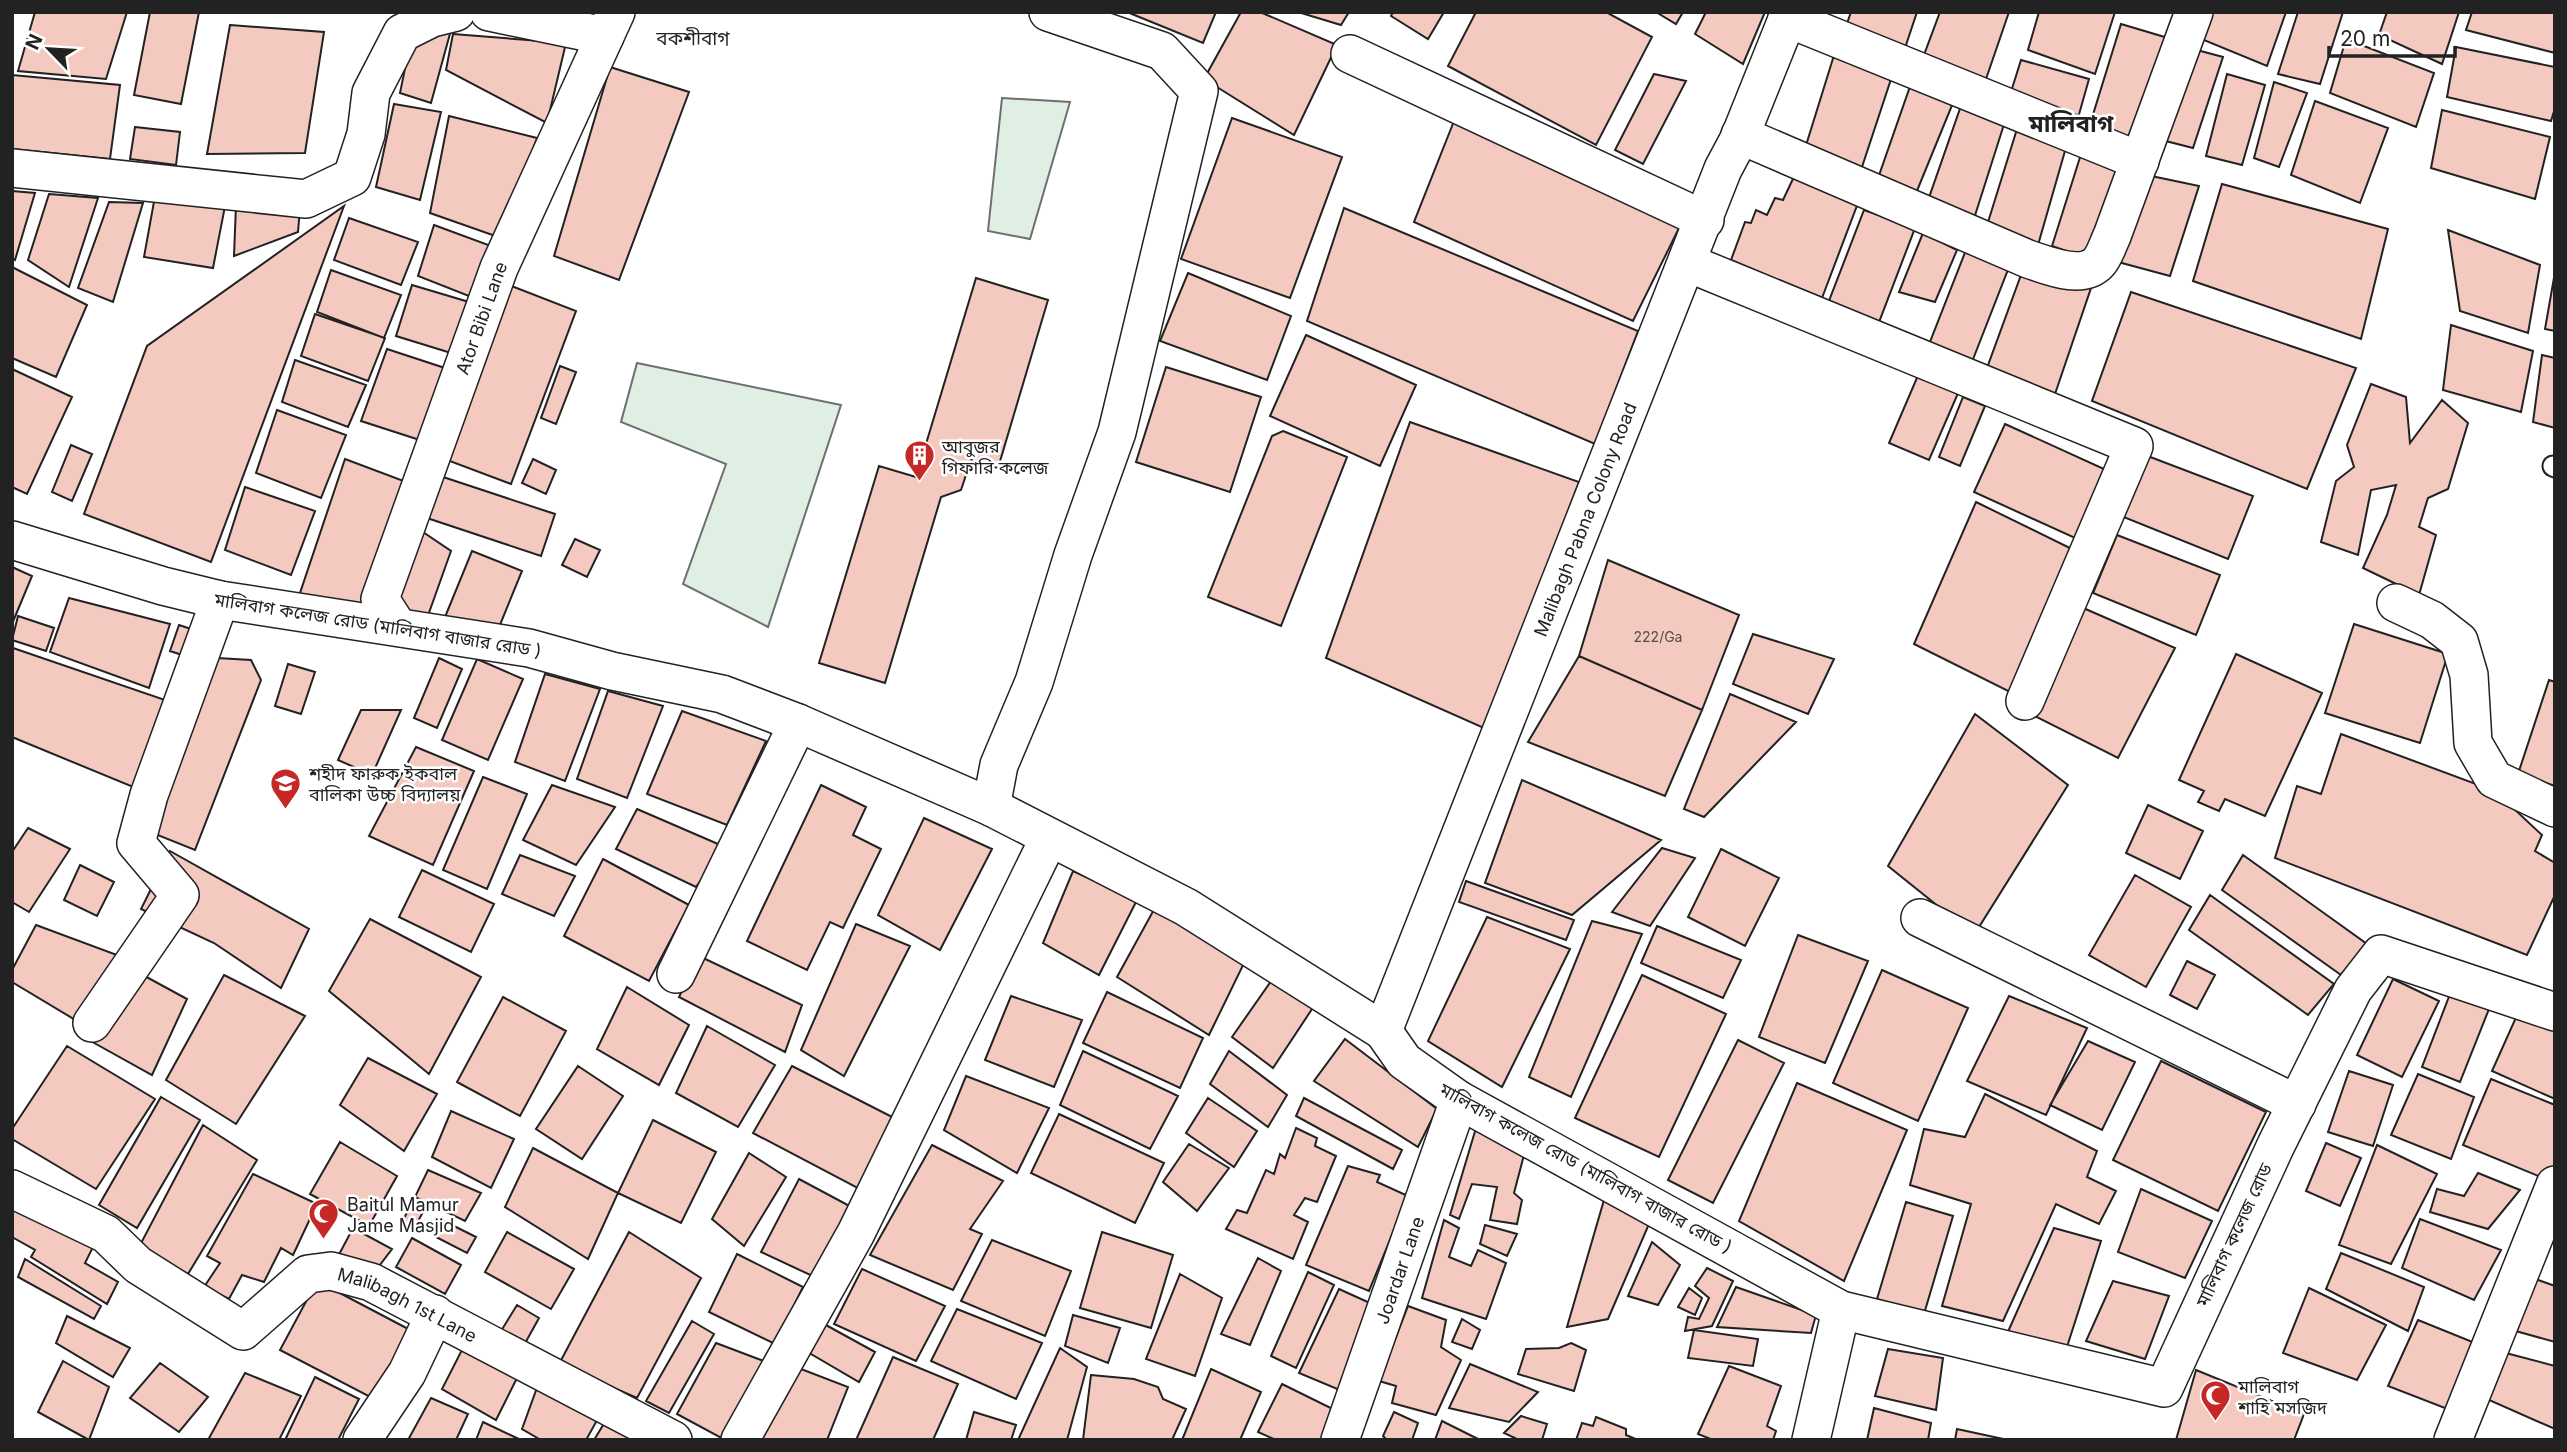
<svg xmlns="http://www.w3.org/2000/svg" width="2567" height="1452" viewBox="0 0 2567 1452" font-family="Inter,'Noto Sans Bengali',sans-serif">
<rect width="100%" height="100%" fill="#fff"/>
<!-- green -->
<path fill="#e0efe3" stroke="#6f6f6f" stroke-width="2" d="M1002,98L1070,102L1030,239L988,231Z
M637,363L841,405L768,627L683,584L726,464L621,422Z"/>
<!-- building -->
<path fill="#f3c9c0" stroke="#222" stroke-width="2" d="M35,12H127L106,79L18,71Z
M150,12H199L181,104L134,95Z
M1127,12H1216L1203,43Z
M1241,12H1260L1337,45L1294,135L1204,79Z
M1298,12H1349L1341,25Z
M1393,12H1444L1428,39L1391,16Z
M1476,12H1606L1652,37L1596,145L1448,66Z
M1656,12H1683L1676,24Z
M1706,12H1765L1743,64L1695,34Z
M1851,12H1917L1905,48L1845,29Z
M1940,12H2009L1986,79L1924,55Z
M2039,12H2115L2095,74L2028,50Z
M2203,12H2286L2267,66L2194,36Z
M2298,12H2343L2320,84L2278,74Z
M2387,12H2459L2442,64L2379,35Z
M2472,12H2555V53L2466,30Z
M415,19H454L431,103L400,93Z
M2121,24L2168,38L2135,152L2087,134Z
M230,25L324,32L305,153L207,154Z
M453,34L566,43L547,123L446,70Z
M2346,39L2434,73L2416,127L2330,93Z
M2182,46L2223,57L2193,148L2150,137Z
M2456,47L2555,67V108L2551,121L2447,97Z
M1835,52L1893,73L1860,173L1803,155Z
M2021,60L2089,79L2078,118L2010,95Z
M610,67L689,92L619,280L554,256Z
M1654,74L1686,81L1643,164L1615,150Z
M2227,74L2265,85L2242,165L2206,156Z
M12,75L120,85L110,159L12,149Z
M1913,78L1955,98L1912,203L1876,184Z
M2274,82L2307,93L2279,167L2254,158Z
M1963,100L2007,115L1971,228L1924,212Z
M2315,101L2388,128L2360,203L2291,175Z
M394,104L441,112L420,200L376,187Z
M2442,110L2550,137L2535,199L2431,168Z
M449,116L537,138L501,238L430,213Z
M1456,116L1683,220L1633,321L1414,222Z
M1232,118L1342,157L1290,298L1181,259Z
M135,127L180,132L176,165L130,159Z
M2017,129L2067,144L2036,252L1984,235Z
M2082,151L2127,165L2098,262L2052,246Z
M1799,166L1861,195L1822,298L1731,260L1745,222L1751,223L1756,210L1767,215L1775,198L1783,200Z
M2137,173L2199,186L2170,276L2107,259Z
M2222,184L2388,229L2361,339L2193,281Z
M12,191L35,193L15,260L12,258Z
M49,194L98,198L69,287L28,260Z
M155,196L226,201L213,268L144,257Z
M109,202L143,203L113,302L78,288Z
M236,205L300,208L298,232L234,256Z
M344,206L211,562L84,514L147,346Z
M1344,208L1638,331L1595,444L1307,321Z
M1864,210L1915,228L1876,330L1827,306Z
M349,218L418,242L401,285L334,260Z
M434,225L502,250L484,302L418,276Z
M2448,230L2540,265L2528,333L2460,311Z
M1923,233L1957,250L1935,302L1899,292Z
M1966,250L2009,267L1970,367L1928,347Z
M2025,264L2091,288L2055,394L1987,368Z
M12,267L87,305L56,377L12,358Z
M331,270L401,295L384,338L317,312Z
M2555,272V331L2545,329Z
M1188,273L1291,316L1267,380L1160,341Z
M976,278L1048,300L998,468L971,460L961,490L941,497L885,683L819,663L879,466L916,477Z
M504,283L576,311L511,484L439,457Z
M412,285L479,305L464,357L396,336Z
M2131,292L2356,368L2307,489L2092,401Z
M315,314L385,338L368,381L301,356Z
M2451,325L2533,351L2521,412L2443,390Z
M1306,335L1416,385L1380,466L1270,416Z
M387,349L457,372L432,444L361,421Z
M2542,355L2555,358V428L2533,422Z
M295,360L366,385L348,427L282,402Z
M560,366L576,372L556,424L541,418Z
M1166,367L1261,397L1230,492L1136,462Z
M12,369L72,397L27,494L12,487Z
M1919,373L1959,391L1929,460L1889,443Z
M2371,384L2406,397L2410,443L2442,400L2468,423L2448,489L2428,498L2419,527L2436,535L2419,595L2363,568L2387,515L2396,485L2371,490L2358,555L2321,542L2336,481L2354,467L2347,445Z
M1963,397L1985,406L1960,466L1939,457Z
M277,410L346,435L321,498L256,473Z
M1410,422L1579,482L1486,729L1326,658Z
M2005,424L2104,469L2075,538L1974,492Z
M1283,431L1347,457L1281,626L1208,597L1272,436Z
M71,445L92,454L72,501L52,492Z
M2145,455L2253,496L2228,559L2121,516Z
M345,459L417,486L364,623L299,596Z
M533,459L556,470L546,494L522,483Z
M428,472L555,514L541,556L415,514Z
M245,487L315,511L291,575L225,550Z
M1976,502L2074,550L2010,692L1914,644Z
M411,524L451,551L425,624L389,599Z
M2117,535L2220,575L2196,635L2093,593Z
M575,539L600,550L587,577L562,565Z
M472,551L522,571L486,659L436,639Z
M1608,560L1739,615L1702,710L1579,656Z
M12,567L32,576L12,624Z
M69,598L170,624L149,688L50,652Z
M2081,607L2175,648L2118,758L2031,714Z
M18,616L54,628L46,651L12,640Z
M2354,624L2448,654L2420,743L2325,713Z
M179,625L197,631L188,657L170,651Z
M1753,634L1834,659L1808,714L1733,684Z
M13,648L171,702L138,789L12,737Z
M2236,654L2322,693L2265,816L2225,799L2219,811L2198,802L2204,791L2179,780Z
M1579,656L1702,710L1665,796L1528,742Z
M200,657L251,660L261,680L195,850L140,828Z
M439,658L462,669L437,728L414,718Z
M477,659L523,679L488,760L442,740Z
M288,664L315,672L301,714L275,706Z
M545,674L600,689L565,781L515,762Z
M2549,680L2555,682V786L2518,774Z
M608,691L663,706L627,798L577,779Z
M1730,694L1796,722L1704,817L1684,809Z
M361,710H401L372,775L338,760Z
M682,711L766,741L727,825L647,794Z
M1975,714L2068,785L1974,935L1888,866Z
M2341,734L2495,791L2542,835L2535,851L2555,863V895L2527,955L2275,858L2297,786L2321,794Z
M416,747L474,771L433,865L369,836Z
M483,777L527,794L487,889L443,870Z
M1522,780L1661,840L1572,915L1485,883Z
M552,785L615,807L576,865L523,840Z
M821,785L866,807L853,835L881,849L843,928L830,922L807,970L747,941Z
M2148,805L2203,831L2180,879L2126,853Z
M637,809L725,847L696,887L616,849Z
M924,818L992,849L940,950L878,915Z
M28,828L70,849L29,912L12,902V852Z
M1662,848L1695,858L1650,926L1612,912Z
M1721,849L1779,878L1745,946L1688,917Z
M170,851L309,929L281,988L214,943L141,909Z
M520,855L575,876L554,916L502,894Z
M2243,855L2367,944L2341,975L2222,890Z
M603,859L689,905L649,981L564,936Z
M80,865L114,882L97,916L64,900Z
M422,870L494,904L471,952L399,917Z
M1073,871L1137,900L1099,975L1043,943Z
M2135,875L2191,907L2146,987L2089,955Z
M1466,881L1574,920L1566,940L1459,902Z
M2210,895L2334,984L2308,1015L2189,930Z
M1157,904L1248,955L1209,1035L1117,977Z
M1487,917L1570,949L1502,1087L1428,1041Z
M370,919L481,977L429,1074L329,991Z
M1592,921L1642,934L1571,1097L1529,1077Z
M856,924L910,946L844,1076L801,1050Z
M36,925L117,955L82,1024L12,982V970Z
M1657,926L1741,960L1723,998L1641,963Z
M1798,935L1868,961L1825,1063L1759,1037Z
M699,956L802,1005L785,1052L679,997Z
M2187,961L2215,975L2197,1009L2170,995Z
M130,968L187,999L152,1075L87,1039Z
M1882,970L1968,1008L1918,1121L1833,1083Z
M1276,974L1316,1003L1273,1068L1232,1037Z
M224,975L305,1016L236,1124L166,1080Z
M1642,975L1726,1014L1659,1157L1575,1118Z
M2393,979L2439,1001L2402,1077L2357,1055Z
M627,987L689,1025L659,1085L597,1049Z
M1107,992L1203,1038L1180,1088L1083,1043Z
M2450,994L2489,1009L2460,1082L2422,1067Z
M1011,996L1082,1020L1054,1087L985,1060Z
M2009,996L2087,1028L2046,1115L1967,1081Z
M503,997L566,1031L520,1116L457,1082Z
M2518,1013L2555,1030V1099L2492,1071Z
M707,1026L775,1065L738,1127L676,1093Z
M1345,1039L1437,1109L1418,1147L1314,1081Z
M1738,1040L1784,1063L1713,1203L1668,1180Z
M2088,1041L2135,1062L2102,1130L2050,1105Z
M67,1046L155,1099L96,1189L12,1139V1129Z
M1083,1051L1178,1096L1150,1149L1060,1105Z
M1229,1051L1287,1095L1268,1127L1210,1084Z
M368,1058L437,1094L404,1151L340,1105Z
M2161,1061L2266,1112L2218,1211L2113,1160Z
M578,1066L623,1096L582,1159L536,1129Z
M792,1066L904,1123L869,1194L753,1133Z
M2349,1071L2393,1085L2373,1146L2328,1132Z
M2418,1074L2474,1097L2451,1159L2391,1135Z
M966,1076L1049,1108L1017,1173L944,1130Z
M2491,1079L2555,1105V1164L2548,1180L2463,1145Z
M1797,1083L1907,1130L1844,1281L1739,1221Z
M1985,1094L2097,1151L2087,1177L2116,1191L2099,1224L2056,1204L2003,1321L1942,1306L1971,1204L1910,1185L1924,1129L1965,1137Z
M161,1097L200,1120L137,1228L99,1205Z
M1208,1098L1257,1131L1234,1167L1186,1133Z
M1304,1098L1402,1150L1393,1169L1296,1116Z
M451,1111L514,1139L491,1188L432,1157Z
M1059,1114L1164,1163L1135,1223L1031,1173Z
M653,1120L716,1152L681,1223L618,1193Z
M203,1125L257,1160L188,1274L139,1247Z
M1296,1128L1317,1138L1315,1146L1336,1156L1317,1202L1305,1198L1294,1215L1308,1222L1293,1259L1226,1229L1237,1210L1247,1213L1266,1170L1274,1174L1280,1154L1285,1158Z
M1476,1128L1524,1155L1514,1193L1522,1200L1517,1224L1490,1220L1497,1187L1472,1184L1459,1219L1450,1215Z
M340,1142L397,1176L369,1226L310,1194Z
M2326,1143L2361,1158L2340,1206L2306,1191Z
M1189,1144L1229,1168L1197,1211L1163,1182Z
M932,1145L1003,1181L970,1229L982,1234L953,1290L870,1255Z
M2377,1145L2437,1174L2391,1264L2339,1245Z
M533,1148L618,1193L588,1259L505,1207Z
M749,1153L786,1177L744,1246L712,1219Z
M1348,1166L1380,1175L1377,1182L1408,1196L1369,1291L1306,1265Z
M428,1170L481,1193L465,1221L415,1197Z
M2478,1173L2520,1190L2488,1229L2430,1212L2437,1189L2464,1196Z
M253,1174L317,1204L293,1255L281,1248L264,1282L242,1275L229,1299L204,1287L220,1263L207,1256Z
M799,1179L857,1210L819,1279L761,1252Z
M2141,1189L2212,1221L2185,1278L2118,1252Z
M12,1198L95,1243L85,1263L118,1282L107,1304L31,1257L35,1250L12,1237Z
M1604,1200L1649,1224L1608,1319L1567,1327Z
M1906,1202L1953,1216L1924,1314L1877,1299Z
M411,1205L423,1212L413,1231L400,1226Z
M2420,1219L2501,1250L2474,1300L2402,1268Z
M442,1220L476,1237L467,1253L434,1236Z
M1444,1220L1459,1228L1449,1257L1471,1266L1478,1250L1506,1263L1486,1319L1422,1298Z
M1485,1225L1517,1234L1507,1256L1480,1244Z
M353,1228L392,1249L370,1278L335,1262Z
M2054,1228L2101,1241L2065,1353L2007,1334Z
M507,1232L574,1269L551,1309L485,1272Z
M629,1232L701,1278L637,1398L559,1364Z
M1102,1232L1173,1255L1151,1328L1080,1308Z
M412,1238L461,1265L445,1294L396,1267Z
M992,1240L1071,1271L1045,1336L961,1301Z
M1652,1242L1680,1265L1658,1305L1628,1296Z
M2341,1253L2424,1287L2408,1331L2326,1289Z
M737,1254L803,1287L775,1344L709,1312Z
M1258,1258L1281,1271L1250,1345L1221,1334Z
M25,1259L101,1306L94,1319L18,1277Z
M1707,1268L1733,1281L1712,1326L1685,1331L1688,1317L1699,1319L1709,1298L1695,1286Z
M862,1269L945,1306L916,1361L834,1324Z
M1308,1272L1334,1285L1296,1368L1271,1356Z
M1180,1274L1222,1298L1195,1376L1146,1359Z
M2527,1276L2555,1286V1342L2512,1330Z
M317,1281L414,1332L376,1400L280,1350Z
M2113,1281L2169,1296L2145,1359L2086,1341Z
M1736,1287L1816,1315L1811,1333L1717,1327Z
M1689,1288L1702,1298L1695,1315L1678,1307Z
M2309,1288L2386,1325L2357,1380L2283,1353Z
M1339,1289L1381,1308L1342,1391L1299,1373Z
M517,1305L539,1318L518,1356L493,1344Z
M1408,1306L1446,1320L1441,1347L1461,1360L1436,1415L1392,1403L1396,1386L1379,1381Z
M957,1309L1042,1343L1016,1399L931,1361Z
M1073,1315L1120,1328L1108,1363L1065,1346Z
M67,1316L130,1348L113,1377L56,1343Z
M815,1319L875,1352L859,1382L799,1347Z
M1462,1319L1480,1330L1472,1349L1452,1342Z
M2418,1320L2480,1345L2450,1410L2388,1386Z
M692,1321L714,1334L669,1413L646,1401Z
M1694,1330L1758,1339L1753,1366L1688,1358Z
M467,1340L522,1368L496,1420L442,1389Z
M716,1343L769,1363L725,1440L677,1414Z
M1571,1343L1586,1350L1574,1391L1518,1374L1526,1349L1559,1348Z
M1060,1348L1087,1367L1067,1440H1018Z
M1888,1349L1943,1358L1936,1410L1875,1396Z
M2502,1352L2555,1366V1429L2489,1400Z
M893,1357L958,1384L933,1440H856Z
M63,1361L109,1387L89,1440L38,1412Z
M160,1363L208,1397L179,1432L130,1398Z
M788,1364L848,1387L827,1440H758Z
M1470,1364L1538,1392L1509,1422L1449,1408Z
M1729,1366L1781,1386L1767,1426L1776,1431L1773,1440H1713L1698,1434Z
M1211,1369L1261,1392L1240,1440H1182Z
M2196,1370L2304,1414L2294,1440H2176Z
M245,1373L301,1396L279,1440H208Z
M542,1374L605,1406L586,1440H541L522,1429Z
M1091,1375L1134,1379L1158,1387L1163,1399L1186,1409L1172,1440H1083Z
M315,1377L359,1399L338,1440H285Z
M1282,1384L1347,1416L1336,1440H1276L1258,1432Z
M431,1398L468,1414L456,1440H408Z
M1874,1408L1931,1423L1928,1440H1867Z
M974,1412L1016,1425L1011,1440H966Z
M1394,1412L1418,1423L1412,1440H1387L1383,1436Z
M1521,1416L1547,1424L1542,1440H1519L1504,1433Z
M1596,1417L1626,1429V1435L1638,1440H1576L1582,1423L1593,1426Z
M1442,1421L1480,1440H1435Z
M483,1422L521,1440H476Z
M605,1422L634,1440H594Z
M1957,1429L2008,1440H1955Z"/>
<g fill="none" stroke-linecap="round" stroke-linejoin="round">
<defs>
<path id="lane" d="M2553,466L2555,467"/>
<g id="street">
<path d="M489,12L605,36"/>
<path d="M1787,18L2140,161"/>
<path d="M1350,54L1705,220"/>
<path d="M1740,135L2028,259C2047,265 2082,281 2099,262C2105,255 2108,244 2112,236L2194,12"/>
<path d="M12,168L306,199L352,177L366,134L371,93L402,33L432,18L456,12"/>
<path d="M1688,263L2134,446L2025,701"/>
<path d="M12,540L163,586L220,600L529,648L612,671L722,694L798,723L991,807L1186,907L1383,1031L1404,1061L1459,1100L1841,1310L2164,1388L2276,1145L2353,990L2381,954L2555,1012"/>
<path d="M2396,603L2432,620L2459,641L2469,675L2473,743L2494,779L2555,808"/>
<path id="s1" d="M398,627L380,599L499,268L616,12"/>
<path d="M991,807L999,765L1034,682L1073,555L1117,432L1199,91L1162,51L1048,12"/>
<path d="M1920,918L2297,1104"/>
<path d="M676,974L798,723"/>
<path d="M92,1023L180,895L136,843L149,795L220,600"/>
<path id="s2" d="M1383,1031L1723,169L1739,139L1790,12"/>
<path id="s3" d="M12,1189L106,1234L138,1265L243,1331L308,1274L331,1271L371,1282L673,1440"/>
<path d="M362,1440L407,1373L435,1314"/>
<path d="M740,1440L856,1233L1049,838"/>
<path id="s4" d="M1340,1440L1459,1100"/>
<path d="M1811,1440L1841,1310"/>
<path d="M2453,1440L2555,1185"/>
</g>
</defs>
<!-- lane casing -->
<use href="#lane" stroke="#222" stroke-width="23"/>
<!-- street casing -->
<use href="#street" stroke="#222" stroke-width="40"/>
<!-- lane -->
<use href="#lane" stroke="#fff" stroke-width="19"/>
<!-- street -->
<use href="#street" stroke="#fff" stroke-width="37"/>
</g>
<!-- icons -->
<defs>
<symbol id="building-pin" viewBox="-11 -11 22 30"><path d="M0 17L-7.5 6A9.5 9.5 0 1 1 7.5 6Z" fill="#c62828" stroke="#fff"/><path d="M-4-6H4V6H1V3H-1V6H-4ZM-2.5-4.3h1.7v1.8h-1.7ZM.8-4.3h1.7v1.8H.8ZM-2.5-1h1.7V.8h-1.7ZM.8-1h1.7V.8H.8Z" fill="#fff"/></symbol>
<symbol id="school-pin" viewBox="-11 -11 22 30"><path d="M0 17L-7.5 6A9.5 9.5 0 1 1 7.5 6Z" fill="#c62828" stroke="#fff"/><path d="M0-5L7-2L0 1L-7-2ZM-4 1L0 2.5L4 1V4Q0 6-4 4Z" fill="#fff"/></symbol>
<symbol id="mosque-pin" viewBox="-11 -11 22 30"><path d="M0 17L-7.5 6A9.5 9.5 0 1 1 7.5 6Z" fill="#c62828" stroke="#fff"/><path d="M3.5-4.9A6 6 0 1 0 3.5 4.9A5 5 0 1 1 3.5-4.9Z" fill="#fff"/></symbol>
</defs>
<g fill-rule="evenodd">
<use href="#building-pin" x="902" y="438" width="35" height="47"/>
<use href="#school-pin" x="268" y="766" width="35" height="47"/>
<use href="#mosque-pin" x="306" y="1196" width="35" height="47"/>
<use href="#mosque-pin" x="2198" y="1378" width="35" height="47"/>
</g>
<g text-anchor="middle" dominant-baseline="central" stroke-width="5" stroke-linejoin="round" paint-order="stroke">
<!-- number labels -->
<g font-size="14" fill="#564c4a">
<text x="1658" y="636">222/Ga</text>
</g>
<!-- street labels -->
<g font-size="18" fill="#222" stroke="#fff">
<text stroke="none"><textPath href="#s1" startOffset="332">Ator Bibi Lane</textPath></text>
<text stroke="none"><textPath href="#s2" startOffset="550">Malibagh Pabna Colony Road</textPath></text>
<text transform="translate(378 625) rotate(9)">মালিবাগ কলেজ রোড (মালিবাগ বাজার রোড )</text>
<text transform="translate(1586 1168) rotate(29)">মালিবাগ কলেজ রোড (মালিবাগ বাজার রোড )</text>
<text transform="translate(2234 1235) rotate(-65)">মালিবাগ কলেজ রোড</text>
<text stroke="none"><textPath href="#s4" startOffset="180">Joardar Lane</textPath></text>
<text stroke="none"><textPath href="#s3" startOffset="466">Malibagh 1st Lane</textPath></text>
</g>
<!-- poi labels -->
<g font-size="18" fill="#222" stroke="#fff" text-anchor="start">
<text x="942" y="446">আবুজর<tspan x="942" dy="21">গিফারি কলেজ</tspan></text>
<text x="309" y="773">শহীদ ফারুক ইকবাল<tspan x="309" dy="21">বালিকা উচ্চ বিদ্যালয়</tspan></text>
<text x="347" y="1204">Baitul Mamur<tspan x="347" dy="21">Jame Masjid</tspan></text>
<text x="2238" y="1386">মালিবাগ<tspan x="2238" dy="21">শাহি মসজিদ</tspan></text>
</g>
<!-- neighbourhood labels -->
<g font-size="19" fill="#222" stroke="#fff">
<text x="693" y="38">বকশীবাগ</text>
</g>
<!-- district labels -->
<g font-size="24" font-weight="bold" fill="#222" stroke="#fff">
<text x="2071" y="123">মালিবাগ</text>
</g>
</g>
<!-- border -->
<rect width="2567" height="1452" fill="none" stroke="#222222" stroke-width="28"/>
<!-- north arrow -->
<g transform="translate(49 49) rotate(295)" stroke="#ffffff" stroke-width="5" paint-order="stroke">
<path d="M0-5L12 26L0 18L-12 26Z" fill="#222222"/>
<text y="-10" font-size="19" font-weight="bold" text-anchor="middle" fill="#222222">N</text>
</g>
<!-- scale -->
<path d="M2329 46v10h126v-10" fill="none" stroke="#222222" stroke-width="3.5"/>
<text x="2340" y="46" font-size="21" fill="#222222" stroke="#ffffff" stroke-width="5" paint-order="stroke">20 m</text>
</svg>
